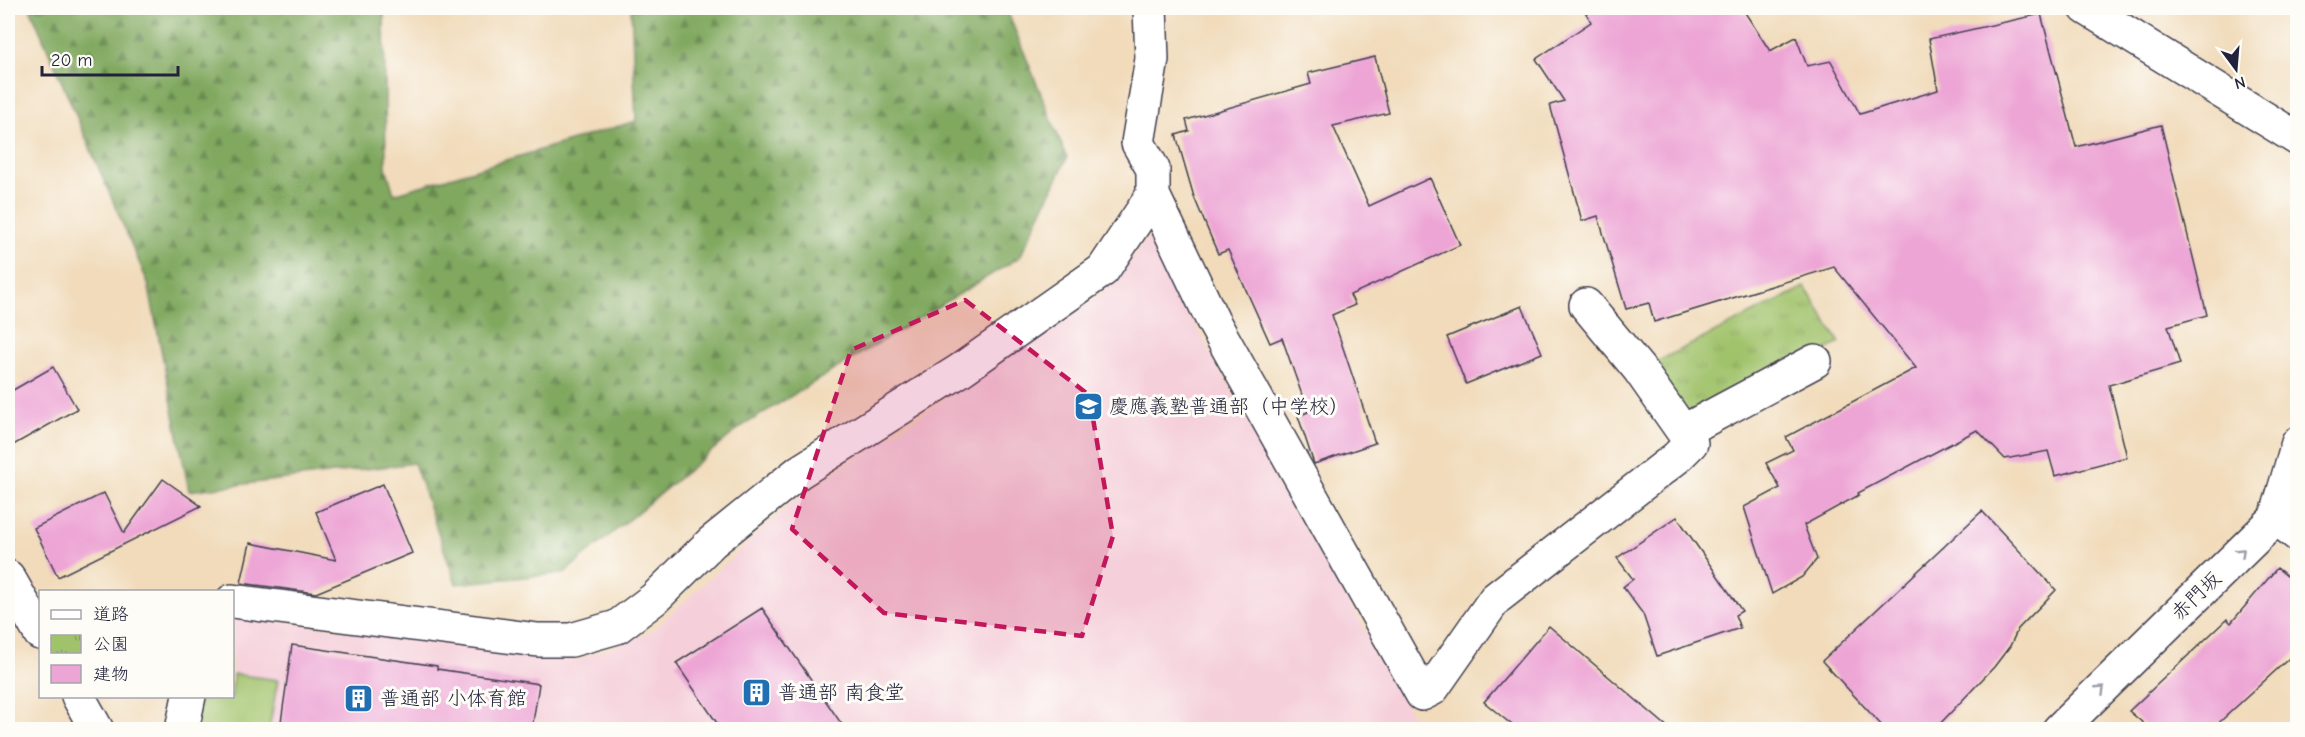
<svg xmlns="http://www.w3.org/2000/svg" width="2305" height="737" viewBox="0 0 2305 737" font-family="'Comic Neue','Klee One',sans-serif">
<defs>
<pattern id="forest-firs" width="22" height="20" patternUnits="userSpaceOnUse" patternTransform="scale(1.5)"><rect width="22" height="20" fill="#80a85f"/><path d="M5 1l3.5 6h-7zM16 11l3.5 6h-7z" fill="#688850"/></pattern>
<pattern id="park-tufts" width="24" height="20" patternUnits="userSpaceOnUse" patternTransform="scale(1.5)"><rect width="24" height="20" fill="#a0c26b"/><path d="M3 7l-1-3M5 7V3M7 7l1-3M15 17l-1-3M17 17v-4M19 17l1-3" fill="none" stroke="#8aa65e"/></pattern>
</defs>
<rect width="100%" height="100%" fill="#fdfcf7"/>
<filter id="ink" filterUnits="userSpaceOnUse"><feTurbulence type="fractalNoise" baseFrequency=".0167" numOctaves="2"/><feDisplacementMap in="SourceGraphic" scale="12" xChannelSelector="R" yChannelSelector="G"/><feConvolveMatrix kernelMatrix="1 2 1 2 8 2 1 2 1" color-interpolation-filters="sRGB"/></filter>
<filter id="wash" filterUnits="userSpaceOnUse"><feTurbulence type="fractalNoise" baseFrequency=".008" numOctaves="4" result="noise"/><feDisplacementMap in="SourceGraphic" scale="24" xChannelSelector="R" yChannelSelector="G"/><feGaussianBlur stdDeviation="1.35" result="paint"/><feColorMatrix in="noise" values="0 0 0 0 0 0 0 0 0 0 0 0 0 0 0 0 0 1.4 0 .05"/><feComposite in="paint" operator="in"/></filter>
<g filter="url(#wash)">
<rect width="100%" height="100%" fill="#f1dbbb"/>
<!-- built -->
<path fill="#f5cfda" d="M1164,218L1186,308L1420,729L181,730L232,696L233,615L575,661L651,632L790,504L1102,294Z"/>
<!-- grass -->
<path fill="#a0c26b" stroke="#617253" stroke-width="1.5" d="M233,674L278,680L269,729L193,730L200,697L232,696Z"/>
<!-- forest -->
<path fill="url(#forest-firs)" stroke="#51654d" stroke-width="1.5" d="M30,8H384L386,167L394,194L636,121L631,8H1006L1067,158L1020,257L742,426L564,573L456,584L414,463L189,491L148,283Z"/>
<!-- park -->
<path fill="url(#park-tufts)" stroke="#617253" stroke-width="1.5" d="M1805,287L1840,343L1690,418L1650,365Z"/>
<g id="blocks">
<!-- building -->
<path fill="#eda5d5" d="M1583,8H1742L1770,51L1796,37L1807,66L1831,61L1860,114L1938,90L1929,39L2041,14L2076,147L2161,125L2207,315L2168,326L2180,364L2109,385L2127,457L2055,476L2048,451L2005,459L1977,430L1858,493L1859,495L1804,525L1817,559L1802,577L1772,594L1744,507L1780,488L1766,463L1793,450L1786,437L1916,368L1834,267L1654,322L1649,303L1626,309L1598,216L1582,221L1550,105L1564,101L1536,59L1591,22Z
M1375,57L1389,113L1333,126L1369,206L1430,178L1460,245L1350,295L1355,305L1332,315L1375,443L1314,464L1298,416L1308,412L1282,338L1270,343L1228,250L1218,254L1194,197L1176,135L1189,131L1186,120L1311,84L1308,73Z
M1522,306L1542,353L1466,384L1447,337Z
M53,367L77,409L8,448V393Z
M163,479L201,506L58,577L34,528L104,493L124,533Z
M383,484L412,553L316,593L241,583L250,543L336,560L316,512Z
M1982,511L2056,590L2018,629L2010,646L1994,667L1935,729H1885L1822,661Z
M1677,517L1742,611L1735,615L1740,628L1657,656L1643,614L1623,587L1633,579L1617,558Z
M2277,568L2298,585V650L2212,729H2150L2129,711L2227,619L2231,623Z
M762,608L845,729H721L676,663Z
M1549,626L1582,654L1670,729H1517L1484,702Z
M292,645L437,666V669L539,684L532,729H280Z"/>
</g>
</g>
<g filter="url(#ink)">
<use href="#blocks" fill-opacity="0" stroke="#413e4e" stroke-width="1.5"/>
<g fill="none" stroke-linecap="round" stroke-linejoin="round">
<defs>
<path id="street" d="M1150,8L1152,59L1138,143L1153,169V195L1213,321L1422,694L1432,689L1495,599L1676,458L1691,443L1639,369L1586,305
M2086,8L2298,139
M1684,431L1815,361
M2276,518L2298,535
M8,577L40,633
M232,601L538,640H571L617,627L654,599L712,542L799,472L959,371L1103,270L1153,195
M78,696L97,730
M182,730L189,696
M2059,730L2276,518L2298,443"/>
</defs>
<!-- street casing -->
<use href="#street" stroke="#413e4e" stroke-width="36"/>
<!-- street -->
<use href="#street" stroke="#fff" stroke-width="33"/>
</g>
<!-- one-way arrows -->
<defs><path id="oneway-chevron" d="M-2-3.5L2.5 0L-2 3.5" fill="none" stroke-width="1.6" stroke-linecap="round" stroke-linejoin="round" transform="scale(1.5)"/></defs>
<g stroke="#9c9ca7">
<use href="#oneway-chevron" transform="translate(2241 552) rotate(-44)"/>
<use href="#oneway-chevron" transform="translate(2101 689) rotate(-44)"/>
</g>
</g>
<!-- marked area -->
<path fill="#c2185b" fill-opacity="0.2" stroke="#c2185b" stroke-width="4.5" stroke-dasharray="12 8" stroke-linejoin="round" d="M965,300L1089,395L1113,536L1082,636L884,613L792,529L851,350Z"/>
<!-- icons -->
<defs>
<symbol id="school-square" viewBox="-11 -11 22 22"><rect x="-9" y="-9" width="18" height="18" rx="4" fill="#1f6fb2" stroke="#fdfcf7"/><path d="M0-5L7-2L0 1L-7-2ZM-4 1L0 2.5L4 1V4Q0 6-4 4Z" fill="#fff"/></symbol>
<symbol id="building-square" viewBox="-11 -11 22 22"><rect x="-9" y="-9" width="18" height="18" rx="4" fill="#1f6fb2" stroke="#fdfcf7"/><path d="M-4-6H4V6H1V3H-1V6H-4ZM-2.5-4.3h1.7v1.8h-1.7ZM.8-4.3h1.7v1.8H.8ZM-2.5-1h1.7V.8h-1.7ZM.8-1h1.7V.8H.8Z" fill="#fff"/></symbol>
</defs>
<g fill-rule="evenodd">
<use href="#school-square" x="1072" y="390" width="33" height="33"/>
<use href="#building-square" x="740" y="676" width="33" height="33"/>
<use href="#building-square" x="342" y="682" width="33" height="33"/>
</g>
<g text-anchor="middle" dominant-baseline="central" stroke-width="6" stroke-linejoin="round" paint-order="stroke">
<!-- poi labels -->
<g font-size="20" fill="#22223b" stroke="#fdfcf7" text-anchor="start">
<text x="1109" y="406">慶應義塾普通部（中学校）</text>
<text x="778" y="692">普通部 南食堂</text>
<text x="380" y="698">普通部 小体育館</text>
</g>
<!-- street labels -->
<g font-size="20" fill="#22223b" stroke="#fdfcf7">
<text transform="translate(2196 596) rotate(-44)">赤門坂</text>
</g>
</g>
<!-- margin -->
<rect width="2305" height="737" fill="none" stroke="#fdfcf7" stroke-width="30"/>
<!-- legend -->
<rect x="39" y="590" width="195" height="108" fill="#fdfcf7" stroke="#a5a5ac" stroke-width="1.5"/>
<rect x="51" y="610" width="30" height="9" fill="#ffffff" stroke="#a5a5ac" stroke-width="1.5"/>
<text x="93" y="620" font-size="18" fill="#22223b">道路</text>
<rect x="51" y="635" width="30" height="18" fill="url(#park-tufts)" stroke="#a5a5ac" stroke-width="1.5"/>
<text x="93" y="650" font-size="18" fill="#22223b">公園</text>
<rect x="51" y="665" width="30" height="18" fill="#eda5d5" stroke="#a5a5ac" stroke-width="1.5"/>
<text x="93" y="680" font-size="18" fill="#22223b">建物</text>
<!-- north arrow -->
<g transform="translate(2236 69) rotate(164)" stroke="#fdfcf7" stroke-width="4.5" paint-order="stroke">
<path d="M0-4.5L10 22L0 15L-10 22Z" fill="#22223b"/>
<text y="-9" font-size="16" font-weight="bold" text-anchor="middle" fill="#22223b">N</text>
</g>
<!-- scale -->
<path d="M42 66v9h136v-9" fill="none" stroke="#22223b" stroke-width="3"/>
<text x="51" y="66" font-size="18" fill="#22223b" stroke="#fdfcf7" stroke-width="4.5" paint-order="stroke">20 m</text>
</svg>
